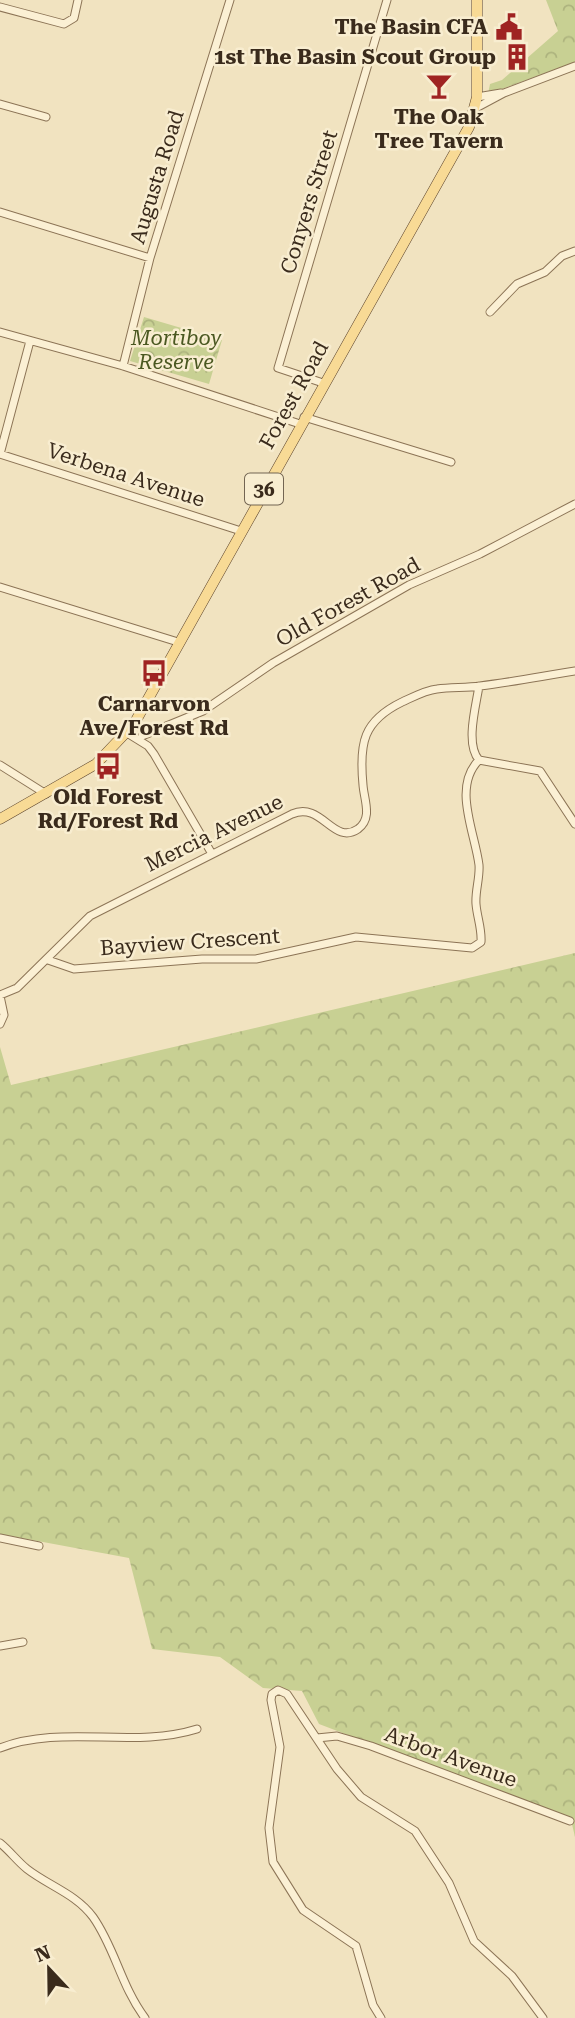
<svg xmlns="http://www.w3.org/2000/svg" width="575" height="2018" viewBox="0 0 575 2018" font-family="'Roboto Serif',serif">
<defs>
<pattern id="forest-crowns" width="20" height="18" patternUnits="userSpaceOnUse" patternTransform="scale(1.75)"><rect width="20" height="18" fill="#c8d093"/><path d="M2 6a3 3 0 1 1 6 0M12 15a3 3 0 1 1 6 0" fill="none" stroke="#adb37e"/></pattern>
</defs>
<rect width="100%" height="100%" fill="#f1e3c0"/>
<!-- forest -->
<path fill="url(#forest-crowns)" d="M546,0H575V62L488,94L490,84L502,80L558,31Z
M144,317L222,340L209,384L130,361Z
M575,953V1837L571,1820L319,1724L302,1691L263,1688L220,1657L152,1649L129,1558L0,1534V1047L11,1085Z"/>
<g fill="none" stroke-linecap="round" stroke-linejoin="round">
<defs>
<path id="minor" d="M0,7L64,24L74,18L78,0
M477,97L501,93
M0,104L46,117
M476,108L504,93L575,66
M0,212L150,258
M490,312L517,284L545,272L562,256L575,251
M0,332L123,366L300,424
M123,366L150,258L230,0
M323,383L278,368L387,0
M304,417L451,462
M0,454L241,531
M0,454L30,341
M0,587L178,642
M127,733L148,746L154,754L212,854
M142,736L203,711L273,663L409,585L480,554L575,504
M479,760C465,744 476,706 479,686
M0,765L46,794
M48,960L74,969L202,959H256L356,937L472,948L481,942C482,929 477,917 476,904C475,891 480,878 479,865C475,832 452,787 479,760L540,771L575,824
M0,995L17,988L90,916L292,814C322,801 333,846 358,829C373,818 364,800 363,785C359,743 363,721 402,702C413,697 426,690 437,689C451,687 466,688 480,686C512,682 543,676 575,671
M0,996L4,1015L0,1024
M0,1538L39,1546
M0,1646L23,1642
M317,1738L337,1736L371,1746L570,1821
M0,1748C62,1724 133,1749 197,1729
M0,1843C10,1851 17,1861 27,1869C49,1886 76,1894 93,1917C115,1948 121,1986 145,2018
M381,2018L373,2005L356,1946L303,1910L273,1862L269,1828L280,1747L271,1700L272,1694L278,1690L287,1694L337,1769L361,1797L415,1831L449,1883L474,1941L512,1976L543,2018"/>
<path id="major" d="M0,819L96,764L134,724L469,127L477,97V0"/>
</defs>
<!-- minor casing -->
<use href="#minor" stroke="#8c7456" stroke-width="9"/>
<!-- major casing -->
<use href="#major" stroke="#59412b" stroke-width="11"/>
<!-- minor -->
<use href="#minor" stroke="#fbf0d4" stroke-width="7"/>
<!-- major -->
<use href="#major" stroke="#f8da95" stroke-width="10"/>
</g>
<!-- icons -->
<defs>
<symbol id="civic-bare" viewBox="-9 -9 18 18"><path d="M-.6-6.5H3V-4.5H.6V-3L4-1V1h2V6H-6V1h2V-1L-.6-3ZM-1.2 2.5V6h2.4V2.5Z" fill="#9f2322" stroke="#f8edd0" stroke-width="2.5" paint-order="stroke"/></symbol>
<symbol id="building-bare" viewBox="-9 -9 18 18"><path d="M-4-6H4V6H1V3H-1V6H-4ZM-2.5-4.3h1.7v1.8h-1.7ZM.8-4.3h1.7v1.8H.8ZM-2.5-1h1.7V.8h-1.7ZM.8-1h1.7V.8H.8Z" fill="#9f2322" stroke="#f8edd0" stroke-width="2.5" paint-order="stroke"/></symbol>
<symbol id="bar-bare" viewBox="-9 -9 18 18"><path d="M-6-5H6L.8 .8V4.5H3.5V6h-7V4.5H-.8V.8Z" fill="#9f2322" stroke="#f8edd0" stroke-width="2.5" paint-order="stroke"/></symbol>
<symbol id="bus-bare" viewBox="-9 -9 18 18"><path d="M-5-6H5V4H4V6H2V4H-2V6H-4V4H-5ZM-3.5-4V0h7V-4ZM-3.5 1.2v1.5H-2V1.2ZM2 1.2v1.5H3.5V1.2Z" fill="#9f2322" stroke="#f8edd0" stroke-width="2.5" paint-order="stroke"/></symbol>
</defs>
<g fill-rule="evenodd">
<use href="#civic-bare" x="490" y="8" width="38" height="38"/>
<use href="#building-bare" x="498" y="38" width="38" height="38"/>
<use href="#bar-bare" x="420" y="67" width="38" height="38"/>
<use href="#bus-bare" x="135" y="654" width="38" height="38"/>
<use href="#bus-bare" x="89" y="747" width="38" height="38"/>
</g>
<g text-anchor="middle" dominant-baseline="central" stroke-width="5" stroke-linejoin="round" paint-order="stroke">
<!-- shield labels -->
<rect fill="#f8edd0" stroke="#736552" stroke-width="2" x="245" y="473.5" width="38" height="31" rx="5"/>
<g font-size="19" font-weight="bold" fill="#3a2b1c">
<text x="264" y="489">36</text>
</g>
<!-- poi labels -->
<g font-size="21" font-weight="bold" fill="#3a2b1c" stroke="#f8edd0">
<text x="488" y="27" text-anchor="end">The Basin CFA</text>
<text x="496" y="57" text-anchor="end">1st The Basin Scout Group</text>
<text x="439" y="117">The Oak<tspan x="439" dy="24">Tree Tavern</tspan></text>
<text x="154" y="704">Carnarvon<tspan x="154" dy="24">Ave/Forest Rd</tspan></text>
<text x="108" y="797">Old Forest<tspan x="108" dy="24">Rd/Forest Rd</tspan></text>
</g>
<!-- street labels -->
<g font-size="21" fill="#3a2b1c" stroke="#f8edd0">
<text transform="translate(157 177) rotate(-73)">Augusta Road</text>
<text transform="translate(309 202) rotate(-73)">Conyers Street</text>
<text transform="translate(294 395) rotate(-61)">Forest Road</text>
<text transform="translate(126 475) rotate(18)">Verbena Avenue</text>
<text transform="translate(348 602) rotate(-29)">Old Forest Road</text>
<text transform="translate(214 833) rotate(-26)">Mercia Avenue</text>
<text transform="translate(190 942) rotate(-4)">Bayview Crescent</text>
<text transform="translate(451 1757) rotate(20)">Arbor Avenue</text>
</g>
<!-- park labels -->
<g font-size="21" font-style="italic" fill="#4a5821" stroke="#f8edd0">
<text x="176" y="338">Mortiboy<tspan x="176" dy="24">Reserve</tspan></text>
</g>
</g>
<!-- north arrow -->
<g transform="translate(49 1969) rotate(338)" stroke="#f8edd0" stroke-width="5" paint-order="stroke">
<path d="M0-5L12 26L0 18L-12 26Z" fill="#3a2b1c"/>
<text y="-10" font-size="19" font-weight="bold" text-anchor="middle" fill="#3a2b1c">N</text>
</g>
</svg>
